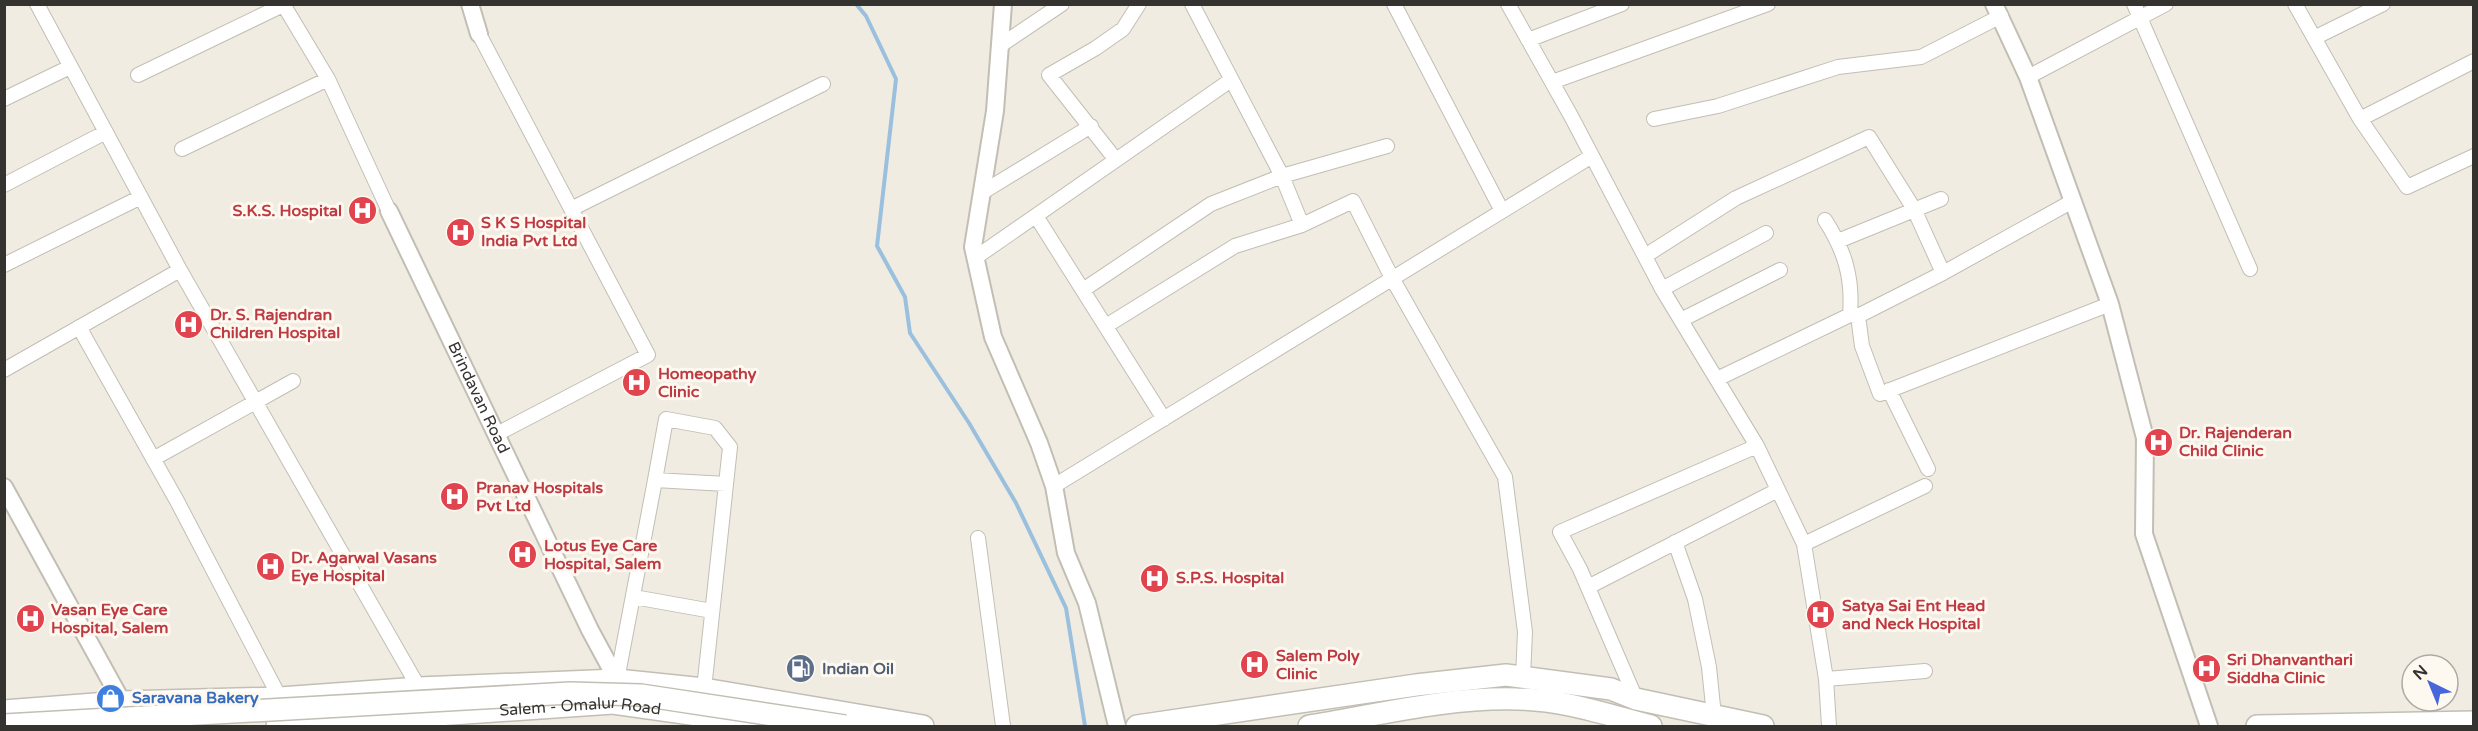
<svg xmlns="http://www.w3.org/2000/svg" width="2478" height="731" viewBox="0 0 2478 731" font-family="'Varela Round',sans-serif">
<rect width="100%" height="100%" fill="#f0ece2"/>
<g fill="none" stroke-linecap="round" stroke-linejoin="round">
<!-- stream -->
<path stroke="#9bc0dd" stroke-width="4" d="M856,4L866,16L896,79L877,246L905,297L910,333L969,423L1016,503L1066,608L1085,726"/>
<defs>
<path id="minor" d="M37,4L180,270L419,688
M283,4L328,79L389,211
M1192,4L1282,176L1302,225
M1394,4L1502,211
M1508,4L1571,116L1662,289L1757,446L1804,544L1826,679L1829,726
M2134,4L2250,269
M2295,4L2360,119L2407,187L2474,156
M479,34L648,355L497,434
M2314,38L2383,4
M1528,40L1622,4
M1001,45L1062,4
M138,75L283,5
M2028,77L2166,4
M1552,82L1768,4
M4,99L70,67
M1654,119L1718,106L1838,67L1921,57L2001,16
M2360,119L2474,61
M182,149L328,79
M1116,160L1049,75L1096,48L1123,29L1139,4
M4,185L106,132
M983,192L1091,126
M571,209L823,84
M1036,216L1164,419
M1825,220C1845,251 1853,278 1850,315
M1838,241L1941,199
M1645,256L1736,198L1869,137L1914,209L1943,273
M975,258L1231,80
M4,265L141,197
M1662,289L1766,233
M1083,290L1211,204L1282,176L1387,146
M1858,316L1862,346L1880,394L2110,304
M1681,320L1780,270
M1106,326L1235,246L1302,225L1353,201L1392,278L1505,477L1525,632L1523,677
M79,327L177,501L280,698
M4,370L180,270
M1717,379L1850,315L1858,316L1943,273L2071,202
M1889,390L1928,469
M153,459L293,381
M655,480L666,419L715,428L730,447L704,689
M1054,486L1592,156
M978,538L1003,726
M1675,542L1695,599L1709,667L1714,716
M1804,544L1925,486
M1588,587L1778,490
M634,597L712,611
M1826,679L1925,671
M616,685L655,480L726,484
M1636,699L1580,569L1560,532L1757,446"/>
<g id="tertiary">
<path d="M470,4L479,34"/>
<path d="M1003,4L995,111L973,247L993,337L1039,443L1054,486L1066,553L1087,603L1117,726"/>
<path d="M1994,4L2028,77L2110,304L2145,438L2144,534L2209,726"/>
<path id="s1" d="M389,211L590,630L617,680"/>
<path d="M4,487L127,711"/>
</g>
<g id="primary">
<path d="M4,711L121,702L280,698L419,688L617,680L704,689L923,726"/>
<path id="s2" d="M277,726L613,703L775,726"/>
<path d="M1137,726L1416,685L1506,675L1611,689L1636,699L1763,726"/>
<path d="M1309,726C1377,715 1448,697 1517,699C1562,699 1608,715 1651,726"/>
<path d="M2257,726L2474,722"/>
</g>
</defs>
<!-- minor casing -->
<use href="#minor" stroke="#c2beb4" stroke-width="16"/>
<!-- tertiary casing -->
<use href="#tertiary" stroke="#c2beb4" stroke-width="20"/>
<!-- primary casing -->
<use href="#primary" stroke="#c2beb4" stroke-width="24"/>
<!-- minor -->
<use href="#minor" stroke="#fff" stroke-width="14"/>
<!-- tertiary -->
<use href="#tertiary" stroke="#fff" stroke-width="16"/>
<!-- primary -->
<use href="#primary" stroke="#fff" stroke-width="21"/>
<defs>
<path id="primary-bridge" d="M4,725L570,693L641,695L845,726"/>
</defs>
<!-- primary-bridge casing -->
<use href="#primary-bridge" stroke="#c2beb4" stroke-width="24" stroke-linecap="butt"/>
<!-- primary-bridge -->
<use href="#primary-bridge" stroke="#fff" stroke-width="21"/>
</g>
<!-- icons -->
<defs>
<symbol id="hospital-disc" viewBox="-11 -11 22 22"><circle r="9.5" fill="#e0444e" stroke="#fef9f0"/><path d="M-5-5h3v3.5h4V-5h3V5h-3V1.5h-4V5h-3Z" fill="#fff"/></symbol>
<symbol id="fuel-disc" viewBox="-11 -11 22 22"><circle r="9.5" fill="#5c6f8a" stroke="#fef9f0"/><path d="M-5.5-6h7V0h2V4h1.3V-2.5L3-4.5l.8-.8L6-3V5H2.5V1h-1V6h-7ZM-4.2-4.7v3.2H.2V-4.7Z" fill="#fff"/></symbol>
<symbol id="shop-disc" viewBox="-11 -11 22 22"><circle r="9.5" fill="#3f7fe0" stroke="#fef9f0"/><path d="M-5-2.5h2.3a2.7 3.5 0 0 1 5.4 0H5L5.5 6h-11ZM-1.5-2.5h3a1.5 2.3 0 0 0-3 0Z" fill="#fff"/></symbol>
</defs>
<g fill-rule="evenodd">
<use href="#hospital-disc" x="346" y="194" width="33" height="33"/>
<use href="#hospital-disc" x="444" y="216" width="33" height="33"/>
<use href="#hospital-disc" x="172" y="308" width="33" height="33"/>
<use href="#hospital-disc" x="620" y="366" width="33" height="33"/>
<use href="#hospital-disc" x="2142" y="426" width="33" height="33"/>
<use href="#hospital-disc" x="438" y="480" width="33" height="33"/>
<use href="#hospital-disc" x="506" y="538" width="33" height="33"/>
<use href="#hospital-disc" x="254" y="550" width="33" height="33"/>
<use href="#hospital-disc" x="1138" y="562" width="33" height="33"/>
<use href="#hospital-disc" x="1804" y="598" width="33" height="33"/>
<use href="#hospital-disc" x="14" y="602" width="33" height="33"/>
<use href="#hospital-disc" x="1238" y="648" width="33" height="33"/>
<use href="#fuel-disc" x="784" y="652" width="33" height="33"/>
<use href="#hospital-disc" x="2190" y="652" width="33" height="33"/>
<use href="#shop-disc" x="94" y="682" width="33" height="33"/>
</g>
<g text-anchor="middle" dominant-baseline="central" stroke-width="6" stroke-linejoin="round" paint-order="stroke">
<!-- health labels -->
<g font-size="16" font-weight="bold" fill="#be3a42" stroke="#fef9f0" text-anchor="start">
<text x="342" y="211" text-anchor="end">S.K.S. Hospital</text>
<text x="481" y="223">S K S Hospital<tspan x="481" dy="18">India Pvt Ltd</tspan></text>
<text x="210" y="315">Dr. S. Rajendran<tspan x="210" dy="18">Children Hospital</tspan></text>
<text x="658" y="374">Homeopathy<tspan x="658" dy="18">Clinic</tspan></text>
<text x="2179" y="433">Dr. Rajenderan<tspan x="2179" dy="18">Child Clinic</tspan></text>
<text x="476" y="488">Pranav Hospitals<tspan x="476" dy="18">Pvt Ltd</tspan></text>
<text x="544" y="546">Lotus Eye Care<tspan x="544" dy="18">Hospital, Salem</tspan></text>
<text x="291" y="558">Dr. Agarwal Vasans<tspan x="291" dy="18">Eye Hospital</tspan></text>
<text x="1176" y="578">S.P.S. Hospital</text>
<text x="1842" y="606">Satya Sai Ent Head<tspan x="1842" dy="18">and Neck Hospital</tspan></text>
<text x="51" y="610">Vasan Eye Care<tspan x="51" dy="18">Hospital, Salem</tspan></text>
<text x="1276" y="656">Salem Poly<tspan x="1276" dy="18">Clinic</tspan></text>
<text x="2227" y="660">Sri Dhanvanthari<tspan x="2227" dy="18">Siddha Clinic</tspan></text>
</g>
<!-- street labels -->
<g font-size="16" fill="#35332f" stroke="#fef9f0">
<text stroke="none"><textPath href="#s1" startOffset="207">Brindavan Road</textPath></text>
<text stroke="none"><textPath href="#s2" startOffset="304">Salem - Omalur Road</textPath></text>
</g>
<!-- service labels -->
<g font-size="16" font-weight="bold" fill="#4e5e75" stroke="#fef9f0" text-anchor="start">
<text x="822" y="669">Indian Oil</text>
</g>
<!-- shop labels -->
<g font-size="16" font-weight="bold" fill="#366cbe" stroke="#fef9f0" text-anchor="start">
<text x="132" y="698">Saravana Bakery</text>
</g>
</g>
<!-- border -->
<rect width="2478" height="731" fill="none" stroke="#35332f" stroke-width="12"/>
<!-- north arrow -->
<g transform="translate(2430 683) rotate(317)"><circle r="28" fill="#fef9f0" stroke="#aeaaa3" stroke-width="1.5"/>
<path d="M0-4.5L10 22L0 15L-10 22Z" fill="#4666d9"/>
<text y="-9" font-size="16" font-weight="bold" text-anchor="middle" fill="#35332f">N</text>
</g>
</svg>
